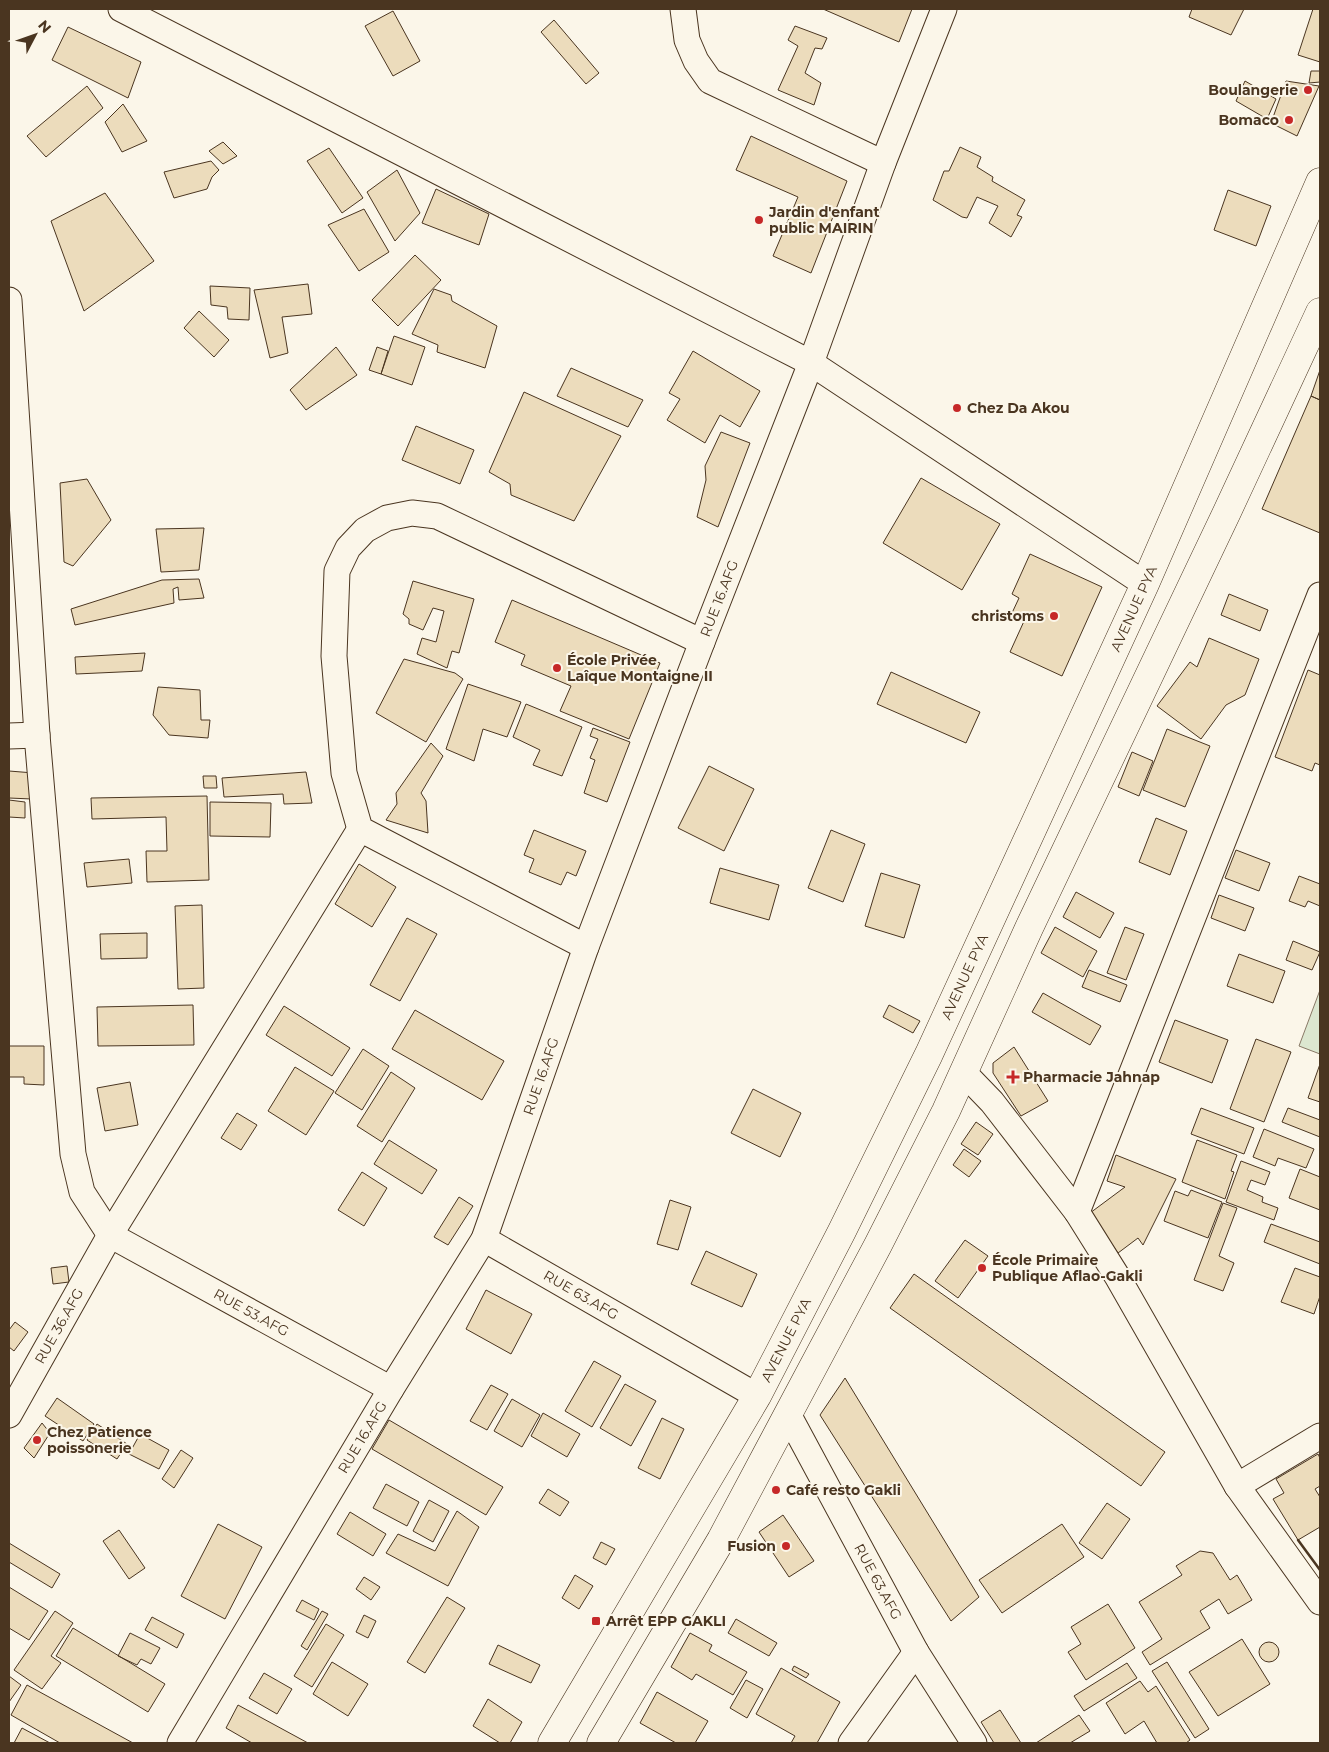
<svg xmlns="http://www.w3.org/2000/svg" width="1329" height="1752" viewBox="0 0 1329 1752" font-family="Montserrat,sans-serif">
<rect width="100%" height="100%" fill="#fbf6e9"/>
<!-- green -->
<path fill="#dce7d0" stroke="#887966" d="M1320,990V1054L1299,1046Z"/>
<!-- building -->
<path fill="#ecdcbc" stroke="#4a3520" d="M823,9H912L899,42Z
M1192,9H1244L1231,35L1189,17Z
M1313,9H1320V62L1298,55Z
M393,11L420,61L393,76L365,26Z
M554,20L599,73L586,84L541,32Z
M795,26L827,38L822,49L815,48L805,73L821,83L814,105L778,90L798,46L788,40Z
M68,27L141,62L128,98L52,60Z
M1311,71H1320V82L1309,83Z
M1245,81L1276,99L1267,119L1236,101Z
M1286,81L1319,86L1297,136L1271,123Z
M87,86L103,108L46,157L27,136Z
M123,104L147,141L122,152L105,122Z
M751,136L847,181L811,273L773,256L798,197L736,170Z
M223,142L237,156L223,164L209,151Z
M960,147L981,157L977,167L993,177L992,181L1025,200L1017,215L1022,217L1011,237L989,223L998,206L977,197L967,218L962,217L933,200L944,171H949Z
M329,148L363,198L342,213L307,161Z
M211,161L219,170L212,177L207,189L174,198L164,172Z
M397,170L420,213L395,241L367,192Z
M436,189L489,214L479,245L422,223Z
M1228,190L1271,206L1256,246L1214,230Z
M105,193L154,261L84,311L51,221Z
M364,209L389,252L359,271L328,225Z
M415,255L441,280L398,326L372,300Z
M308,284L312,314L282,317L288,353L270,358L254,290Z
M210,286L250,288L249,320L228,319L227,307L211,305Z
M434,289L451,295L452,301L497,326L485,368L437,352L438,345L412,334Z
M199,311L229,340L214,357L184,328Z
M394,336L425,347L412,385L381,374Z
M336,347L357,375L306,410L290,390Z
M377,347L388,351L381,374L369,370Z
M693,351L760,391L740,427L720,415L705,443L667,420L680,399L669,393Z
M571,368L643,400L628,427L557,396Z
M1320,370V400L1311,396Z
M524,392L621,436L574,521L511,495L510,484L489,472Z
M1311,396L1320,400V533L1262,509Z
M416,426L474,450L460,484L402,460Z
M721,432L750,443L718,527L697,517L706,480L705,466Z
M921,478L1000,524L962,590L883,543Z
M87,479L111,520L73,566L64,562L60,483Z
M204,528L199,570L161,572L156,529Z
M1030,554L1102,587L1062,676L1010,652L1025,619L1012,613L1019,598L1012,594Z
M199,579L204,598L179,600L178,587L173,589L174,603L75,625L71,609L162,580Z
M413,581L474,599L459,653L452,651L447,668L417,654L422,638L436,642L444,611L433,608L423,630L409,624V619L403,614Z
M1229,594L1268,610L1260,631L1221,615Z
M512,600L660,663L629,739L560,711L571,686L521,665L525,655L495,642Z
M1209,638L1259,659L1245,695L1226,705L1201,739L1157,706L1190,662L1197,667Z
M145,653L142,671L76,674L75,657Z
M404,659L455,673L463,679L426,742L376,713Z
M1308,670L1320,675V765L1315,763L1312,771L1275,757Z
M891,672L980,712L966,743L877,704Z
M468,684L521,702L507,737L483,729L474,761L446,749Z
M158,687L200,690L201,720H210L208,738L169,735L153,715Z
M526,704L582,727L562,776L533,765L540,750L513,737Z
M593,728L630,742L607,802L584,793L595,760L590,758L598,739L590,736Z
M1167,729L1210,746L1185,807L1143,790Z
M431,743L443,756L421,793L426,801L428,833L386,820L397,804L396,793Z
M1132,752L1153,761L1139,796L1118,787Z
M709,766L754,789L724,851L678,828Z
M9,771L34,773L32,799L9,798Z
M306,772L312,803L284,804L283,794L224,797L222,778Z
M203,776H216L217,788H204Z
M207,796L209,880L147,882L146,851H167L166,817L92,819L91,798Z
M9,800L25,802V818L9,817Z
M210,802L271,803L270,837L210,836Z
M1156,818L1187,831L1170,875L1139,862Z
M534,830L586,851L576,876L567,872L561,885L529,872L534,859L524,855Z
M831,830L865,844L843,902L808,888Z
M1236,850L1270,863L1259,891L1225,878Z
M129,859L132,883L87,887L84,863Z
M359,864L396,887L372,927L335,904Z
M720,868L779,885L769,920L710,903Z
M881,873L920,885L904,938L865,926Z
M1299,876L1320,884V906L1308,901L1305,907L1289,901Z
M1076,892L1114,913L1100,938L1063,917Z
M1219,895L1254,908L1245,931L1211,918Z
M202,905L204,988L178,989L175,906Z
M407,918L437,934L400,1001L370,985Z
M1055,927L1097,951L1083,977L1041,953Z
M1125,927L1144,934L1126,980L1107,973Z
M147,933V958L101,959L100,934Z
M1293,941L1320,952L1312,970L1286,960Z
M1239,954L1285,971L1273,1003L1227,986Z
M1089,970L1127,985L1120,1002L1082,987Z
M1043,993L1101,1026L1090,1045L1032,1012Z
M193,1005L194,1045L98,1046L97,1007Z
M889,1005L920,1021L913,1033L883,1017Z
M284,1006L350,1048L332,1076L266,1035Z
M415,1010L504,1061L482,1100L392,1049Z
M1175,1020L1228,1040L1212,1083L1159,1062Z
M1256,1039L1291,1052L1264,1122L1230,1109Z
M9,1046H44V1085L24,1084V1077H9Z
M1014,1047L1048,1101L1021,1116L993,1073V1063Z
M363,1049L389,1066L362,1110L335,1093Z
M1320,1064V1102L1308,1098Z
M295,1067L334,1091L306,1135L268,1111Z
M391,1072L415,1088L382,1142L357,1126Z
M130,1082L138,1125L105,1131L97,1088Z
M753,1089L801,1113L780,1157L731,1133Z
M1201,1108L1254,1128L1244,1154L1191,1134Z
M1288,1108L1320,1120V1137L1282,1122Z
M237,1113L257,1125L241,1150L221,1138Z
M976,1122L993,1134L978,1155L961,1144Z
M1264,1129L1314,1149L1306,1168L1278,1158L1275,1166L1253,1157Z
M389,1140L437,1170L422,1194L374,1164Z
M1197,1140L1237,1155L1231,1171L1234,1172L1225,1199L1182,1182Z
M964,1149L981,1161L969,1177L953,1165Z
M1116,1155L1176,1179L1143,1245L1138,1238L1118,1253L1090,1213L1125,1187L1107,1181Z
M1241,1161L1270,1172L1265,1185L1251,1180L1247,1190L1263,1197L1262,1202L1278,1208L1274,1220L1226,1202Z
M1300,1169L1320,1177V1210L1289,1198Z
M362,1172L387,1188L364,1226L338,1210Z
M1191,1190L1222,1202L1208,1238L1164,1221L1175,1191L1188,1196Z
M459,1197L473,1206L448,1245L434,1237Z
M670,1200L691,1207L678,1250L657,1244Z
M1223,1203L1237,1208L1219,1256L1234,1263L1223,1291L1194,1280Z
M1271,1224L1320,1242V1264L1264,1242Z
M965,1240L988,1256L958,1298L935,1281Z
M706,1251L757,1274L742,1307L691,1284Z
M67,1266L69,1282L53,1284L51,1268Z
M1295,1268L1320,1277V1296L1314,1314L1281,1302Z
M914,1274L1165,1452L1141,1486L890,1308Z
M486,1290L532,1314L511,1354L466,1329Z
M15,1322L28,1332L14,1351L9,1347V1330Z
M594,1361L621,1376L592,1427L565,1411Z
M845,1378L979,1597L951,1621L820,1415Z
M625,1384L656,1401L631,1446L600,1428Z
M491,1385L508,1394L487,1430L470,1421Z
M57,1398L94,1424L83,1441L45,1416Z
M512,1399L540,1415L522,1447L494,1431Z
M543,1413L580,1434L567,1457L531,1436Z
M662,1418L684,1429L660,1479L638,1468Z
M389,1420L503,1487L486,1515L372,1449Z
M42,1423L50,1433L34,1458L24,1448Z
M97,1424L127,1444L117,1459L87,1440Z
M140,1434L169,1450L159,1469L129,1454Z
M181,1450L193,1458L174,1488L162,1479Z
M1318,1454L1320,1458V1486L1315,1489L1320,1497V1527L1298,1540L1273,1499L1284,1493L1276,1479Z
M386,1484L419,1502L407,1526L373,1508Z
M548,1489L569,1502L560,1516L539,1503Z
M429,1500L449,1511L433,1542L413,1531Z
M1107,1503L1130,1519L1102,1559L1079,1543Z
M457,1511L479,1527L448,1586L386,1553L398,1534L435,1551Z
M350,1512L386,1534L373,1556L337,1534Z
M783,1515L814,1561L789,1577L759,1532Z
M218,1524L262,1547L225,1619L181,1596Z
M1062,1524L1084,1557L1002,1613L979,1580Z
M119,1530L145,1568L129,1579L103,1541Z
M601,1542L615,1549L606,1565L593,1558Z
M9,1543L60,1574L52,1588L9,1562Z
M1200,1551L1213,1553L1230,1580L1237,1575L1252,1600L1228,1614L1219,1599L1200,1611L1210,1628L1150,1665L1142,1652L1162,1639L1139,1602L1182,1575L1176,1566Z
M575,1575L593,1586L579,1609L562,1598Z
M364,1577L380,1587L371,1600L356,1589Z
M9,1587L48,1611L29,1640L9,1628Z
M447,1597L465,1608L425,1673L407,1662Z
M302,1600L319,1609L314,1620L296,1611Z
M1108,1604L1135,1648L1086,1680L1068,1652L1081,1644L1071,1627Z
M55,1611L73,1623L51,1656L61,1663L42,1689L14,1670Z
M322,1611L328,1614L307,1650L301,1646Z
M364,1615L376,1621L368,1638L356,1632Z
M152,1617L184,1634L177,1648L145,1630Z
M736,1619L777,1643L769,1656L728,1633Z
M326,1624L344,1635L312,1687L294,1676Z
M73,1628L165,1684L148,1712L56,1656Z
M130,1633L160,1648L151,1664L141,1659L137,1665L118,1656Z
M690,1633L712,1645L709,1651L747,1672L733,1695L696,1674L692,1680L671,1667Z
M1242,1639L1270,1684L1218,1716L1189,1672Z
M1259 1652a10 10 0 1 1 20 0a10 10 0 1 1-20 0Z
M498,1645L540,1665L531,1683L489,1664Z
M332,1662L368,1684L348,1716L313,1694Z
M1167,1662L1209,1729L1195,1738L1152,1671Z
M1127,1663L1137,1678L1084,1711L1074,1696Z
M794,1666L809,1674L806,1678L792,1670Z
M781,1668L840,1702L817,1743H791L795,1736L756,1714Z
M264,1673L292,1689L277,1714L249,1698Z
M9,1676L21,1685L9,1702Z
M746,1680L763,1689L747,1718L730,1708Z
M1140,1681L1148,1692L1156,1686L1190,1740L1186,1743H1157L1144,1721L1125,1734L1106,1703Z
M27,1685L133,1743H60L11,1715Z
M657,1692L708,1721L695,1743H676L640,1723Z
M488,1699L522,1722L510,1743H500L473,1726Z
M238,1705L308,1743H252L226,1728Z
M1000,1710L1021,1743H994L981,1722Z
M1079,1715L1090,1731L1070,1743H1036Z
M22,1728L50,1743H14Z"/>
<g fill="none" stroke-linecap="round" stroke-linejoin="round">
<defs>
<g id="street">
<path d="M121,9L811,363L1145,584"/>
<path d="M683,9L687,40L696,61L710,81L883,163"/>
<path id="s1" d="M9,300L37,735L73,1154L82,1192L110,1235L391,1389"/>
<path d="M9,736L37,735"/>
<path d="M586,947L360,829L344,773L334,656L337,571L348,548L365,530L387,518L412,513L437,516L702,642"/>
<path d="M964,1073L992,1102L1077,1212L1117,1276L1237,1486L1320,1602"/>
<path d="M1077,1212L1320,595"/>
<path id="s2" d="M484,1239L757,1396"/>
<path id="s3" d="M9,1415L110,1235L360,829"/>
<path id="s4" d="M789,1416L916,1652L974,1743"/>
<path d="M1237,1486L1320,1436"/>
<path id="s5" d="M180,1743L391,1389L484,1239L586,947L702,642L811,363L883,163L944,9"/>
<path d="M851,1743L916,1652"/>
</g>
<g id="secondary">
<path id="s6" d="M552,1743L757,1396L842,1231L929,1054L1145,584L1320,182"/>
<path d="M601,1743L721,1540L878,1245L946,1111L1029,928L1227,512L1320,312"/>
</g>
</defs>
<!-- street casing -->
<use href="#street" stroke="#4a3520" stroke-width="27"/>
<!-- secondary casing -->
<use href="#secondary" stroke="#4a3520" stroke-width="29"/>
<!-- street -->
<use href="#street" stroke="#fbf6e9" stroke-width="25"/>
<!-- secondary -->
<use href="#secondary" stroke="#fbf6e9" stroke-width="28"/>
<!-- wall -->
<path stroke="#4a3520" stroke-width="2.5" d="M1298,1540L1320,1570"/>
</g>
<!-- markers -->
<g fill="#c62828" stroke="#fbf6e9" stroke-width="2">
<circle cx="1308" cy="90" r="5"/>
<circle cx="1289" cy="120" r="5"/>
<circle cx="759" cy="220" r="5"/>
<circle cx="957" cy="408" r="5"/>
<circle cx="1054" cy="616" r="5"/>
<circle cx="557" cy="668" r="5"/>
<path d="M1010.5 1069.5h5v5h5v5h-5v5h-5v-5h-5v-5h5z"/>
<circle cx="982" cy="1268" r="5"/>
<circle cx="37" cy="1440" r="5"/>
<circle cx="776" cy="1490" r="5"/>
<circle cx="786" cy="1546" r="5"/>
<rect x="591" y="1616" width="10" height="10" rx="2.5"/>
</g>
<g text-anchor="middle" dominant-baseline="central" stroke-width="4" stroke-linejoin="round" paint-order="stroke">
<!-- poi labels -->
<g font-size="14" font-weight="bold" fill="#4a3520" stroke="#fbf6e9" text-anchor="start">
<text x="1298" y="90" text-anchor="end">Boulangerie</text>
<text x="1279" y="120" text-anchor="end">Bomaco</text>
<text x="769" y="212">Jardin d'enfant<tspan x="769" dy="16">public MAIRIN</tspan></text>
<text x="967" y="408">Chez Da Akou</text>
<text x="1044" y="616" text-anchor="end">christoms</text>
<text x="567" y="660">École Privée<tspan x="567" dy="16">Laîque Montaigne II</tspan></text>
<text x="1023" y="1077">Pharmacie Jahnap</text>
<text x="992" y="1260">École Primaire<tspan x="992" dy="16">Publique Aflao-Gakli</tspan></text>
<text x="47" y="1432">Chez Patience<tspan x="47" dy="16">poissonerie</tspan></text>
<text x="786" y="1490">Café resto Gakli</text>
<text x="776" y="1546" text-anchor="end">Fusion</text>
<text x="606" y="1621">Arrêt EPP GAKLI</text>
</g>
<!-- street labels -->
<g font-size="14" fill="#4a3520" stroke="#fbf6e9">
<text stroke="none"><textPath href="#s5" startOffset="1271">RUE 16.AFG</textPath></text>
<text stroke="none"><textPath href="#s6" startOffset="1276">AVENUE PYA</textPath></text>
<text stroke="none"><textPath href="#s6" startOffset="871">AVENUE PYA</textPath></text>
<text stroke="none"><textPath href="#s5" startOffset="761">RUE 16.AFG</textPath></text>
<text stroke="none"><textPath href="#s2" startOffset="112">RUE 63.AFG</textPath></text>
<text stroke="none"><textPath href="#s1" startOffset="1108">RUE 53.AFG</textPath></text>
<text stroke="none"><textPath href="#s3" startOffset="102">RUE 36.AFG</textPath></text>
<text stroke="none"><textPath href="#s6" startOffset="466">AVENUE PYA</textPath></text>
<text stroke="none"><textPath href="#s5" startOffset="356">RUE 16.AFG</textPath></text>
<text stroke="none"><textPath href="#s4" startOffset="188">RUE 63.AFG</textPath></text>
</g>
</g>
<!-- border -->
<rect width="1329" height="1752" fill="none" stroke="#4a3520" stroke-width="20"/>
<!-- north arrow -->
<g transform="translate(35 35) rotate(49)" stroke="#fbf6e9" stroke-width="4" paint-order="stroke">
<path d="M0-4L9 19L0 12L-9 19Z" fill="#4a3520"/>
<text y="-8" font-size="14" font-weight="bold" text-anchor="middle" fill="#4a3520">N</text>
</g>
</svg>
